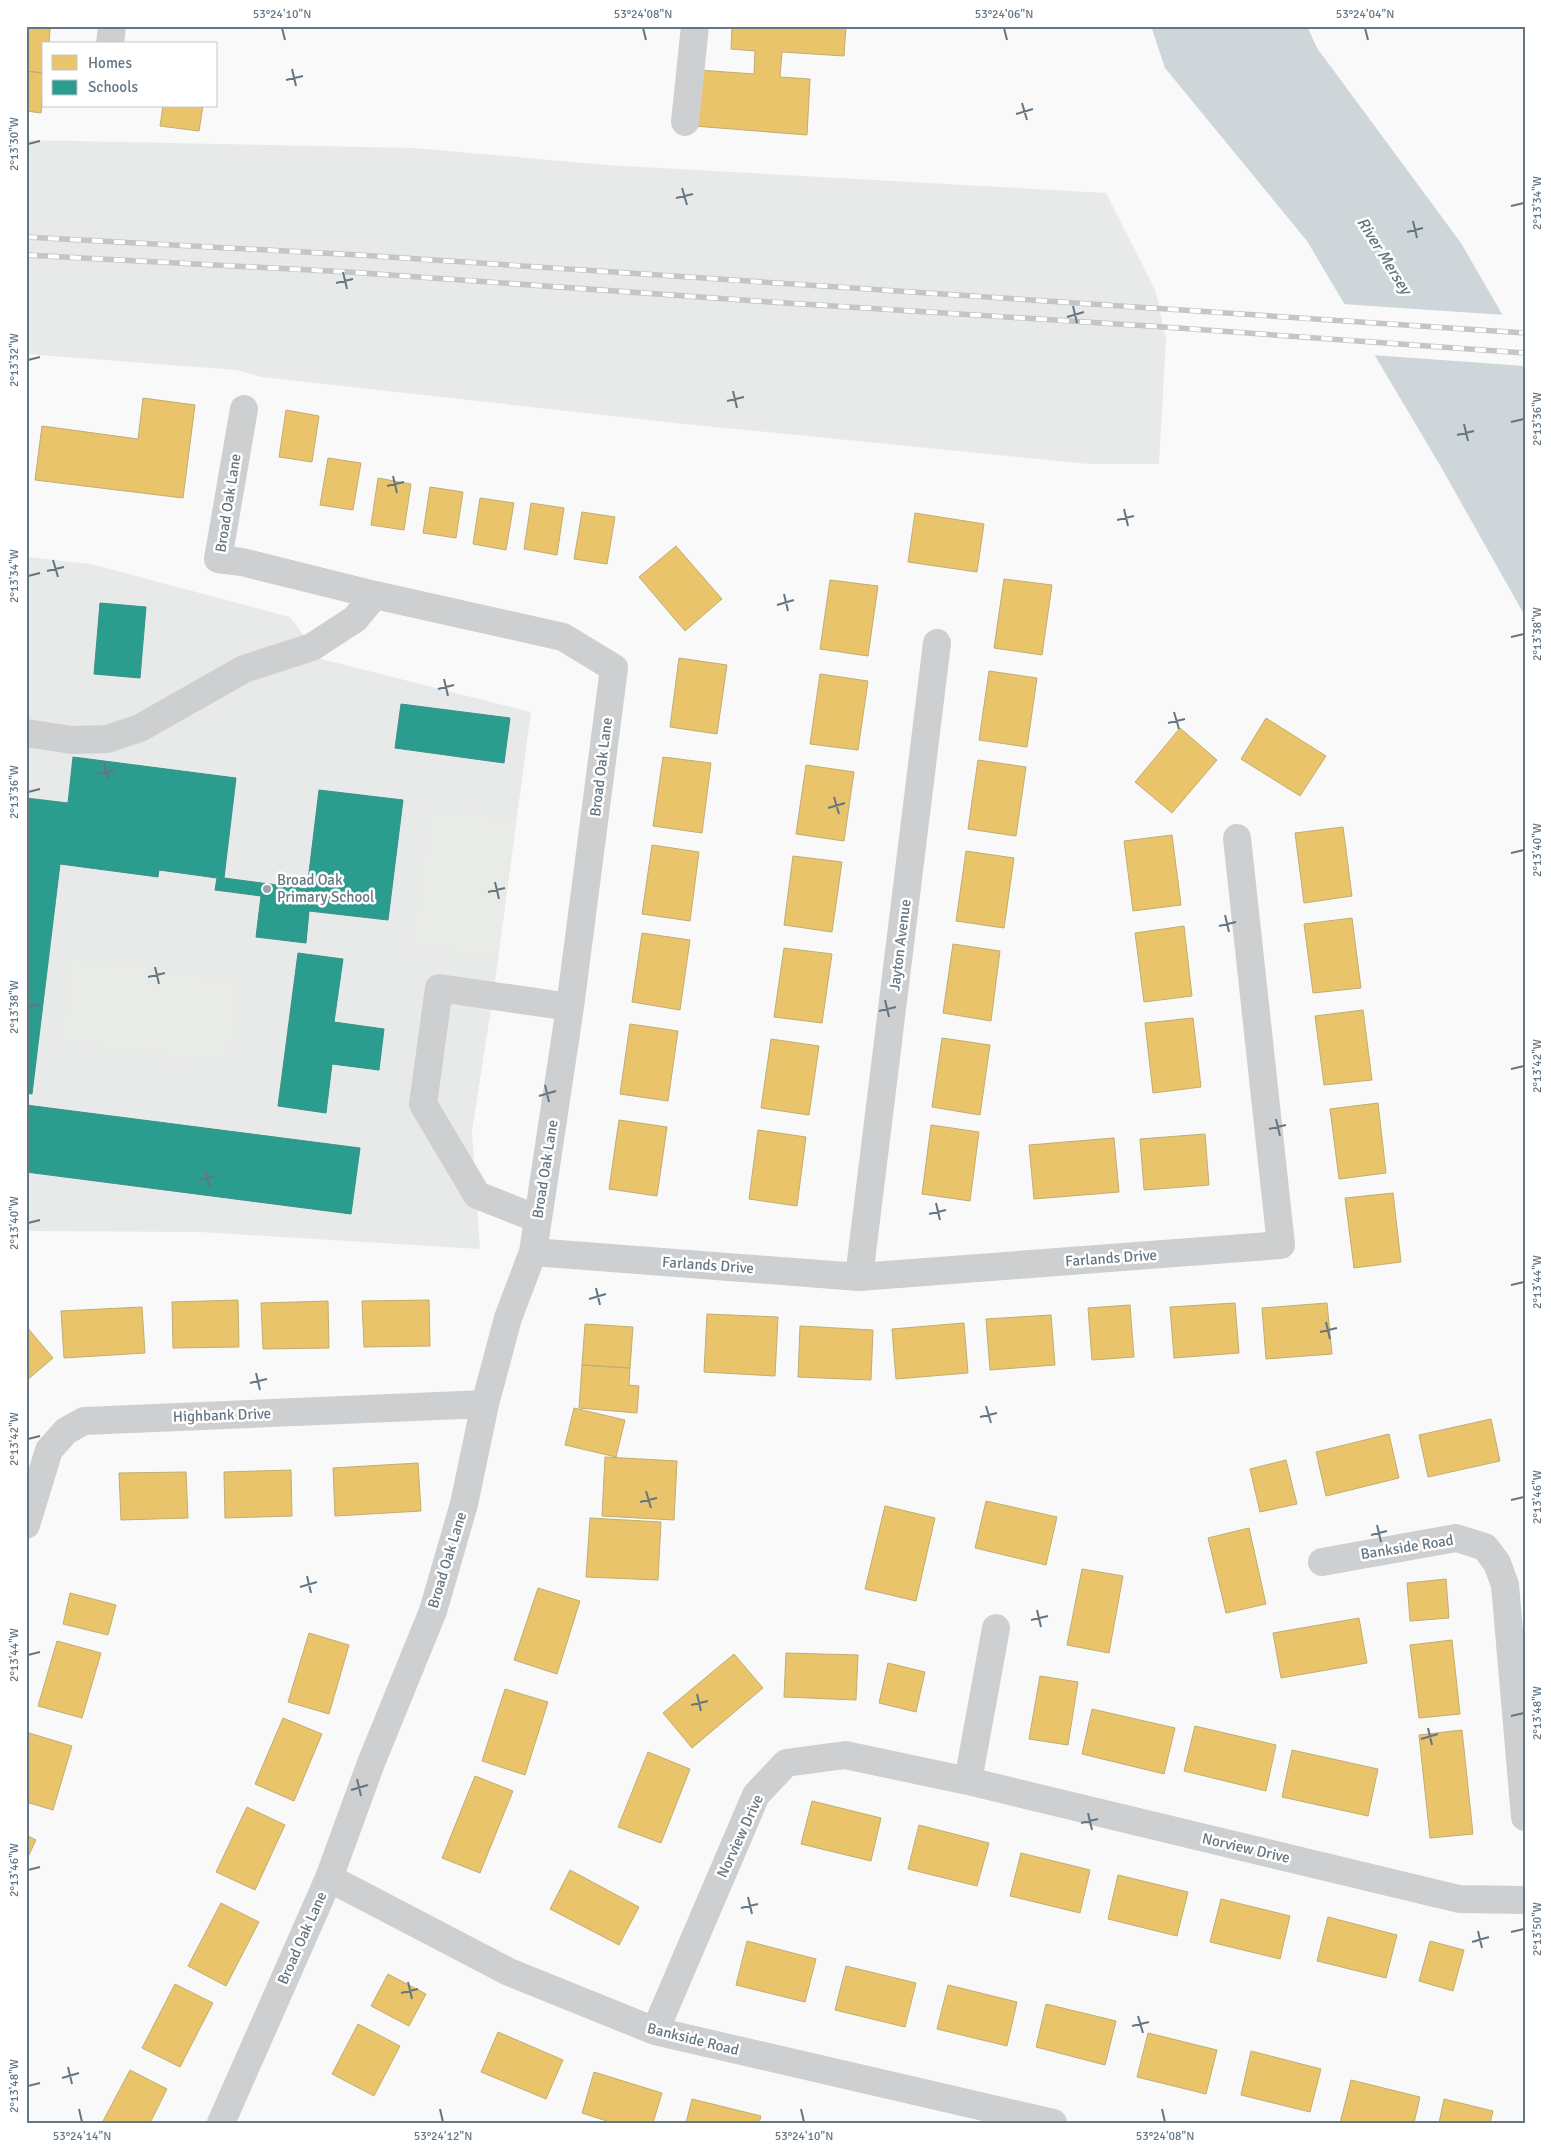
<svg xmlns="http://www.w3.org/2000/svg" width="1551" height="2149" viewBox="0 0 1551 2149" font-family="Signika,sans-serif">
<rect width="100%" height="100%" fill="#f9f9f9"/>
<!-- built -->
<path fill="#e8e9e9" d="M26,140L413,148L606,165L1106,193L1156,292L1166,340L1159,464H1089L685,424L261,377L237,370L26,354Z
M26,557L91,564L290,617L321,659L531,712L493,996L472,1131L480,1249L200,1232L26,1231Z"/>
<!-- green -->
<path fill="#e8ebe6" d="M431,808L516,820L498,958L412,946Z
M72,959L240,981L229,1064L61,1042Z"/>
<!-- water -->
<path fill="#ced6d9" d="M1151,26H1307L1317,48L1461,243L1525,354V616L1441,467L1307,241L1165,68Z"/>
<!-- pier -->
<path fill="#f9f9f9" d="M1342,304L1505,315L1525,349V366L1372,355Z"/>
<!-- homes -->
<path fill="#e9c46a" stroke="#c1ad72" d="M732,26H846L844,56L782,52L780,77L810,79L807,135L694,126L698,70L754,74L755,51L731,49Z
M26,27L50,29L49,44H44V73L26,71Z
M26,71L44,73L41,113L26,111Z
M163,106H203L199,131L160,126Z
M143,398L195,405L183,498L35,480L42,426L138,439Z
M286,410L319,416L312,462L279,457Z
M328,458L361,463L353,510L320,505Z
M378,478L411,484L404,530L371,525Z
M430,487L463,492L456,538L423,533Z
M480,498L514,503L506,550L473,544Z
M531,503L564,508L557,555L524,549Z
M582,512L615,517L607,564L574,559Z
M915,513L984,524L977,572L908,562Z
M676,546L722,599L685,631L639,577Z
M1004,579L1052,585L1042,655L994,648Z
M830,580L878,586L868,656L820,649Z
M679,658L727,665L717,734L670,727Z
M989,671L1037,678L1027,747L979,740Z
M820,674L868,681L858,750L810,744Z
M1266,718L1326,756L1300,796L1241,759Z
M1180,728L1217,760L1172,813L1135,782Z
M663,757L711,763L702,833L653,826Z
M978,760L1026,767L1016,836L968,829Z
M806,765L854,772L844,841L796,834Z
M1343,827L1352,896L1304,903L1295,833Z
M1172,835L1181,905L1133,911L1124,841Z
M652,845L699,852L690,921L642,914Z
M966,851L1014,858L1004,928L956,921Z
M793,856L842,862L832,932L784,925Z
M1352,918L1361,988L1313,993L1304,924Z
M1184,926L1192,996L1144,1002L1135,933Z
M642,933L690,940L680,1010L632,1002Z
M953,944L1000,951L991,1021L943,1013Z
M784,948L832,954L822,1023L774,1017Z
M1363,1010L1372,1080L1324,1085L1315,1016Z
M1193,1018L1201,1087L1153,1093L1145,1023Z
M630,1024L678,1031L668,1101L620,1094Z
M942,1038L990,1045L980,1115L932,1107Z
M771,1039L819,1046L809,1115L761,1108Z
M1378,1103L1386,1173L1339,1179L1330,1109Z
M619,1120L667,1127L657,1196L609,1189Z
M931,1125L979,1132L970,1201L922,1194Z
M758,1130L806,1137L797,1206L749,1199Z
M1205,1134L1209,1185L1144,1190L1140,1139Z
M1114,1138L1119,1192L1034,1199L1029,1145Z
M1393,1193L1401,1262L1354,1268L1345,1198Z
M238,1300L239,1347L173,1348L172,1302Z
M429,1300L430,1346L364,1347L362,1301Z
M328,1301L329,1348L263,1349L261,1303Z
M1235,1303L1239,1353L1174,1358L1170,1307Z
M1327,1303L1332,1354L1266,1359L1262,1308Z
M1130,1305L1134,1357L1092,1360L1088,1308Z
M142,1307L145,1353L64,1358L61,1311Z
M707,1314L778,1317L775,1376L704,1372Z
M1051,1315L1055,1365L990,1370L986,1319Z
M964,1323L968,1373L896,1379L892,1329Z
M585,1324L633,1327L630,1368L582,1365Z
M26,1326L53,1358L26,1381Z
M800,1326L873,1330L871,1380L798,1377Z
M582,1365L630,1368L629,1385L639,1386L637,1413L579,1408Z
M574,1408L625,1420L616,1457L565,1445Z
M1491,1419L1500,1461L1428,1477L1419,1435Z
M1389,1434L1399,1478L1326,1496L1316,1452Z
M605,1457L677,1461L674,1520L602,1516Z
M1286,1460L1297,1504L1260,1512L1250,1469Z
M418,1463L421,1511L335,1516L333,1468Z
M291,1470L292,1516L225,1518L224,1472Z
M186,1472L188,1518L121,1520L119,1473Z
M986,1501L1057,1517L1046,1565L975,1548Z
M885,1506L935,1518L916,1601L865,1589Z
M590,1518L661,1522L658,1580L586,1577Z
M1249,1528L1266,1604L1226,1613L1208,1538Z
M1082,1569L1123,1576L1109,1653L1067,1645Z
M1446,1579L1449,1618L1410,1621L1407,1583Z
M538,1588L580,1601L557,1674L514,1660Z
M70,1593L116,1605L108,1635L63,1624Z
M1359,1618L1367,1663L1281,1678L1273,1633Z
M309,1633L349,1645L329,1714L288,1702Z
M1452,1640L1460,1714L1419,1718L1410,1645Z
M57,1641L101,1653L82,1718L38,1706Z
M786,1653L858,1655L856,1700L784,1697Z
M734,1654L763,1688L692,1748L663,1713Z
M888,1663L925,1672L916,1712L879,1703Z
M1040,1676L1078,1682L1068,1745L1029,1739Z
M505,1689L548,1702L525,1775L482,1761Z
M1092,1709L1175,1728L1164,1774L1082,1754Z
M283,1718L322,1734L294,1801L255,1784Z
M1195,1726L1276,1745L1266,1791L1184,1771Z
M1462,1730L1473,1834L1430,1838L1419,1735Z
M29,1733L72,1746L53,1810L26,1802V1743Z
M1292,1750L1378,1769L1368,1816L1282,1797Z
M648,1752L690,1769L661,1843L618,1827Z
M475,1776L513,1791L480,1873L442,1858Z
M812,1801L881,1818L871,1861L801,1844Z
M247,1807L285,1825L255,1890L216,1872Z
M919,1825L989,1843L977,1886L908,1869Z
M26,1835L36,1840L26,1861Z
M1021,1853L1090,1870L1080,1913L1010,1896Z
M570,1870L639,1907L619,1945L550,1909Z
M1118,1875L1188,1892L1177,1936L1108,1919Z
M1221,1899L1290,1916L1280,1959L1210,1942Z
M221,1903L259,1922L226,1986L188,1966Z
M1328,1917L1397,1935L1386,1978L1317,1961Z
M747,1941L816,1959L805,2002L736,1985Z
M1430,1941L1464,1950L1453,1991L1419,1981Z
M846,1966L916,1983L905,2027L835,2010Z
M388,1974L426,1994L409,2026L371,2006Z
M175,1984L213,2003L180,2067L142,2048Z
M948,1985L1017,2002L1007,2046L937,2029Z
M1046,2004L1116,2021L1105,2065L1036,2047Z
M358,2024L400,2046L374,2096L332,2074Z
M498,2032L563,2060L546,2099L481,2072Z
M1148,2033L1217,2050L1206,2094L1137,2077Z
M1251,2051L1321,2069L1310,2112L1241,2095Z
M130,2070L167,2089L150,2123H102Z
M594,2072L662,2093L653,2123H613L582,2113Z
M1351,2080L1420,2097L1414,2123H1340Z
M692,2099L761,2116L759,2123H686Z
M1444,2099L1493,2111L1490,2123H1439Z"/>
<!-- schools -->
<path fill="#2a9d8f" stroke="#3c918b" d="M100,603L146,607L140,678L94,674Z
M401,704L510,718L504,763L395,748Z
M73,757L236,778L224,878L307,889L319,790L403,800L388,920L309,911L306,943L256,937L261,896L215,890L217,878L159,870L158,877L60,864L32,1094L26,1093V798L68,803Z
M298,953L343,959L334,1022L384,1029L379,1070L332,1064L326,1113L278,1106Z
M26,1105L360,1148L351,1214L26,1172Z"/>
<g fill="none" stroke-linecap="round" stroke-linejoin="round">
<!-- minor -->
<path stroke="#cecfd0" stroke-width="28" d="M110,44L112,26
M685,122L695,26
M26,733L72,740L107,739L140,728L244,669L312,647L355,619L375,595
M538,1219L477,1195L423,1104L439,988L570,1007
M533,1252L859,1277L1281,1245L1237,838
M859,1277L937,643
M26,1525L49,1450L66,1431L84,1421L485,1404
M1322,1562L1456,1538L1485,1547L1497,1563L1505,1585L1525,1817
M968,1781L996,1628
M329,1878L509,1972L655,2031L1053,2123
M655,2031L756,1795L786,1763L845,1755L968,1781L1459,1899L1525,1900
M221,2123L329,1878L371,1763L433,1611L464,1504L485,1404L508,1318L533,1252L570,1007L614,668L563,637L375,595L242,562L218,559L244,409"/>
<defs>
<path id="rail" d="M26,237L359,255L1525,333
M26,255L348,272L756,301L1164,327L1525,353"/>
</defs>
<!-- rail casing -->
<use href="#rail" stroke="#c3c5c6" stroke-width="5.5"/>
<!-- rail -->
<use href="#rail" stroke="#fff" stroke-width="4" stroke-dasharray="11" stroke-linecap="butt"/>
</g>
<!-- ticks -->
<path fill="none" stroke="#657683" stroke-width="2" d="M282,28L285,40M643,28L646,40M1004,28L1007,40M1365,28L1368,40M292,69L296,86M286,80L303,76M1022,103L1027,120M1016,114L1033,109M28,144L40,141M682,188L687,205M676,198L693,194M1511,206L1524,203M1413,221L1417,238M1407,232L1423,228M343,272L347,289M336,283L353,279M1073,306L1077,323M1067,317L1084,312M28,360L40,357M733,391L737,408M727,401L744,397M1511,422L1524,419M1464,424L1468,441M1457,435L1474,431M393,476L397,493M387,486L404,482M1124,509L1128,526M1117,520L1134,516M53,560L58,577M47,571L64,567M28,576L40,573M784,594L788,611M777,605L794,600M1511,637L1524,634M444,679L448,696M438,689L454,685M1174,712L1179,729M1168,723L1185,719M104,763L108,780M98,774L115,770M28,792L40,789M834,797L839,814M828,808L845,803M1511,853L1524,850M495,882L499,899M488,892L505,888M1225,915L1229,932M1219,926L1236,922M155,967L159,984M148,977L165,973M885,1000L889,1017M28,1007L40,1004M879,1011L896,1007M1511,1069L1524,1066M545,1085L549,1102M539,1096L556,1091M1276,1119L1280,1136M1269,1129L1286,1125M205,1170L210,1187M199,1180L216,1176M936,1203L940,1220M929,1214L946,1210M28,1223L40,1220M1511,1285L1524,1282M596,1288L600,1305M589,1299L606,1294M1326,1322L1330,1339M1320,1332L1337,1328M256,1373L260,1390M250,1383L267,1379M986,1406L991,1423M980,1417L997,1413M28,1439L40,1436M646,1491L651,1508M1511,1500L1524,1497M640,1502L657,1498M1377,1525L1381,1542M1371,1535L1387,1531M307,1576L311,1593M300,1587L317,1582M1037,1610L1041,1627M1031,1620L1048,1616M28,1655L40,1652M697,1694L701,1711M691,1705L708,1701M1511,1716L1524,1713M1428,1728L1432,1745M1421,1739L1438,1734M357,1779L361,1796M351,1790L368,1785M1088,1813L1092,1830M1081,1823L1098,1819M28,1870L40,1867M748,1897L752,1914M741,1908L758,1904M1478,1931L1482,1948M1511,1932L1524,1929M1472,1942L1489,1937M408,1982L412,1999M401,1993L418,1989M1138,2016L1143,2033M1132,2026L1149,2022M68,2067L72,2084M62,2078L79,2073M28,2086L40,2083M79,2109L82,2122M440,2109L443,2122M801,2109L804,2122M1162,2109L1165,2122"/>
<!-- markers -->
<circle fill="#99a4ac" stroke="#fff" stroke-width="2" cx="267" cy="889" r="5"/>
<g text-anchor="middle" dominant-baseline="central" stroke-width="5" stroke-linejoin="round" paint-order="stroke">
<!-- street labels -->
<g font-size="15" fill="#657683" stroke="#fff">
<text transform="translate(228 503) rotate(-81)">Broad Oak Lane</text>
<text transform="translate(601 767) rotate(-83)">Broad Oak Lane</text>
<text transform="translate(900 945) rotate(-83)">Jayton Avenue</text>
<text transform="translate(545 1169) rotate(-81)">Broad Oak Lane</text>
<text transform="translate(1111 1258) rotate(-4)">Farlands Drive</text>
<text transform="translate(708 1265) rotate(4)">Farlands Drive</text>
<text transform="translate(222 1415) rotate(-2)">Highbank Drive</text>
<text transform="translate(1407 1547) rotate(-9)">Bankside Road</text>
<text transform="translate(447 1560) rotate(-73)">Broad Oak Lane</text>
<text transform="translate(740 1836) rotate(-65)">Norview Drive</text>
<text transform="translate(1246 1848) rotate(13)">Norview Drive</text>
<text transform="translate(302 1938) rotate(-66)">Broad Oak Lane</text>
<text transform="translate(693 2039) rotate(14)">Bankside Road</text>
</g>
<!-- poi labels -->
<g font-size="15" fill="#657683" stroke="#fff" text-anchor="start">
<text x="277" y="880">Broad Oak<tspan x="277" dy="17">Primary School</tspan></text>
</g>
<!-- water labels -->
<g font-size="16" font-style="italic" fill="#60757c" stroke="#fff">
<text transform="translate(1384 256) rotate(58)">River Mersey</text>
</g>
</g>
<!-- border -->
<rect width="1551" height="2149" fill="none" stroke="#ffffff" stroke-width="55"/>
<!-- legend -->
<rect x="42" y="42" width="175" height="65" fill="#ffffff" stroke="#c1c8cd"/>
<rect x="52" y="55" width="25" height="15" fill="#e9c46a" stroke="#c1c8cd"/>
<text x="88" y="68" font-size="15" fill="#657683">Homes</text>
<rect x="52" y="80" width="25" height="15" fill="#2a9d8f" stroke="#c1c8cd"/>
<text x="88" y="92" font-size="15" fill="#657683">Schools</text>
<rect x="28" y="28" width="1496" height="2094" fill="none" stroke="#657683" stroke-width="2"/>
<g font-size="12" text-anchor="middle" fill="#657683">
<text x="282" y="18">53°24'10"N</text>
<text x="643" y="18">53°24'08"N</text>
<text x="1004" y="18">53°24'06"N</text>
<text x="1365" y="18">53°24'04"N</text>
<text transform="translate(14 144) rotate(-90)" y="4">2°13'30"W</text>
<text transform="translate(1537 203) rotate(-90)" y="4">2°13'34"W</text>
<text transform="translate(14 360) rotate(-90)" y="4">2°13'32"W</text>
<text transform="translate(1537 419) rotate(-90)" y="4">2°13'36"W</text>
<text transform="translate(14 576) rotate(-90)" y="4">2°13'34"W</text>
<text transform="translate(1537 634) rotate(-90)" y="4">2°13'38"W</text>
<text transform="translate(14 792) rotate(-90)" y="4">2°13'36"W</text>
<text transform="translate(1537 850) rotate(-90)" y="4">2°13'40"W</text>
<text transform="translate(14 1007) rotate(-90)" y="4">2°13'38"W</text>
<text transform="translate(1537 1066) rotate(-90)" y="4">2°13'42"W</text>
<text transform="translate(14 1223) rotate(-90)" y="4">2°13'40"W</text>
<text transform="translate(1537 1282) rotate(-90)" y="4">2°13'44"W</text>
<text transform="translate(14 1439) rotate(-90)" y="4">2°13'42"W</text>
<text transform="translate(1537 1497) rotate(-90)" y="4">2°13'46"W</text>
<text transform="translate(14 1655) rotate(-90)" y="4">2°13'44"W</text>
<text transform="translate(1537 1713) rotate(-90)" y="4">2°13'48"W</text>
<text transform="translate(14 1870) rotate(-90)" y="4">2°13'46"W</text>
<text transform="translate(1537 1929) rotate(-90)" y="4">2°13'50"W</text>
<text transform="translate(14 2086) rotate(-90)" y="4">2°13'48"W</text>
<text x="82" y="2140">53°24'14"N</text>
<text x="443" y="2140">53°24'12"N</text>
<text x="804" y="2140">53°24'10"N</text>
<text x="1165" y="2140">53°24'08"N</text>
</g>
</svg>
